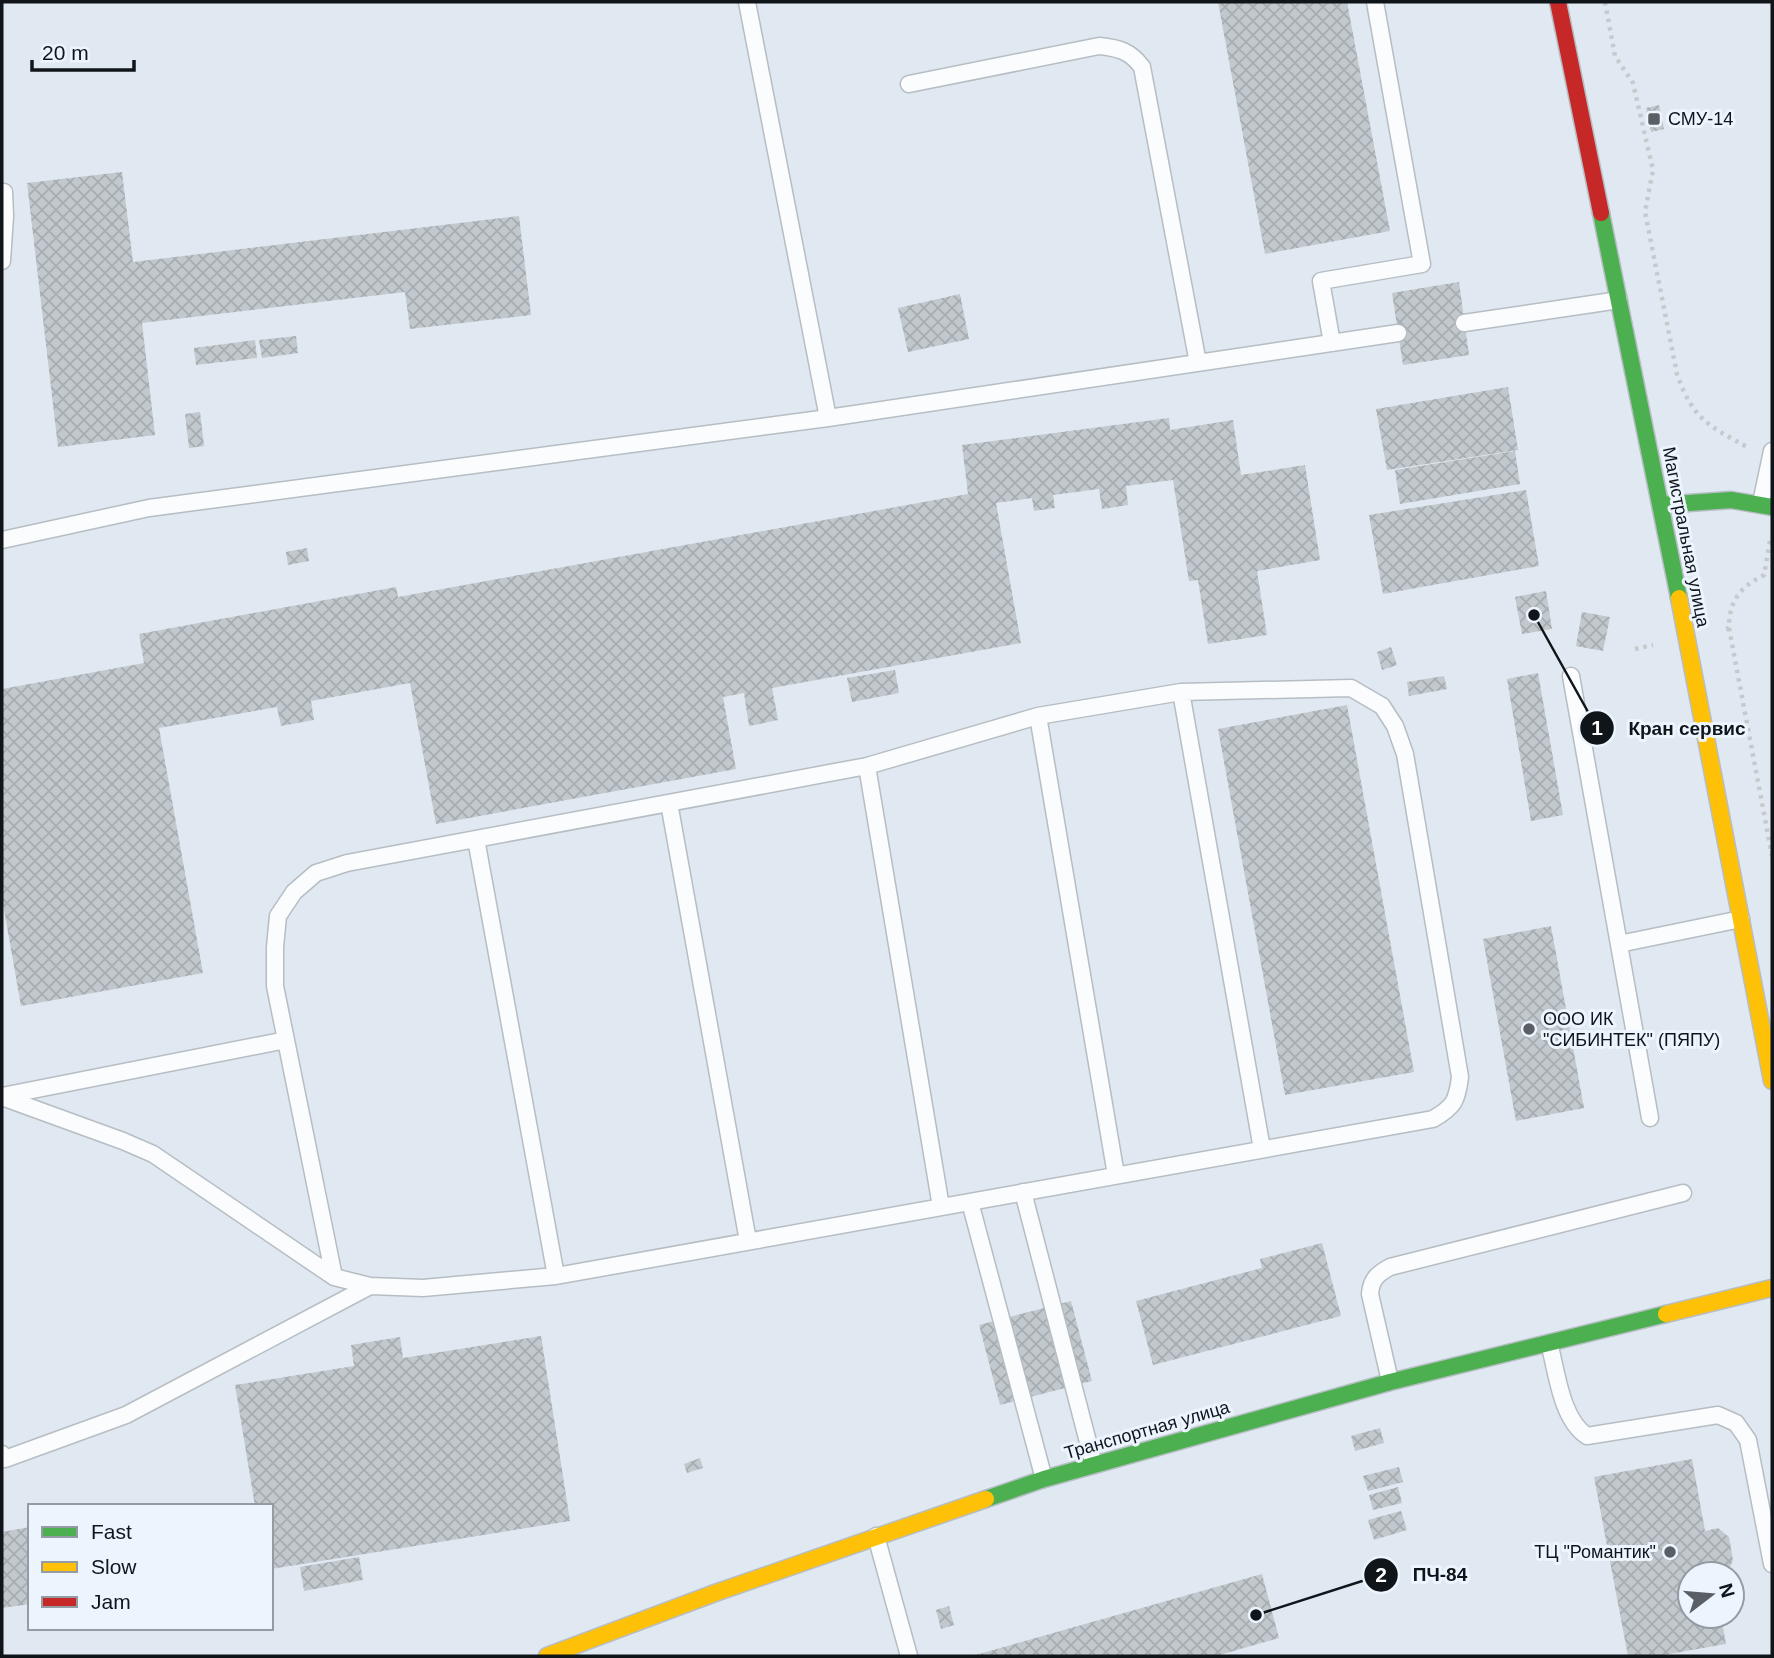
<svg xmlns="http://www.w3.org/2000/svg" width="1774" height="1658" viewBox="0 0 1774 1658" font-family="Helvetica,sans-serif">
<defs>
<pattern id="building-cross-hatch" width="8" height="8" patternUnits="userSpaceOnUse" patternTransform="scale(1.75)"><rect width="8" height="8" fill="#c2c9ce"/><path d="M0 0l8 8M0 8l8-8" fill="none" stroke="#a6acb0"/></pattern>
</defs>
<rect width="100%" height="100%" fill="#e0e9f1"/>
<!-- building -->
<path fill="url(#building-cross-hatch)" d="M1218,2H1347L1390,231L1265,254Z
M1659,105L1664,129L1651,132L1646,108Z
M122,172L133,262L519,216L531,315L410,329L405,292L142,323L155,435L58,447L27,183Z
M1459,282L1469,355L1403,365L1392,293Z
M960,294L969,339L908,352L898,308Z
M296,336L298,353L262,358L259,340Z
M255,340L257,358L196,365L194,348Z
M1508,387L1518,450L1387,470L1376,409Z
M200,412L204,446L189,448L185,414Z
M1169,418L1170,430L1233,420L1241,475L1305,465L1320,560L1257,571L1267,635L1208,644L1198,580L1189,581L1173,480L1126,486L1128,505L1102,509L1099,489L1053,495L1055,508L1034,511L1032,498L996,503L1021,643L772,688L778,720L749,726L744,693L723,697L736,769L436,824L410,683L311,701L314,720L281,726L277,707L159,728L203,973L21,1006L2,898V689L144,663L139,634L396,587L398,597L968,494L962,445Z
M1515,451L1520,484L1400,504L1395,470Z
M1526,490L1539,566L1383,594L1369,515Z
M307,548L309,561L288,565L286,552Z
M1546,591L1552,629L1522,634L1515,597Z
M1582,612L1610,617L1603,651L1576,646Z
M1391,647L1397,665L1382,670L1377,652Z
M895,670L899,693L852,702L847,678Z
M1538,673L1563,815L1531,821L1507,679Z
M1444,676L1447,689L1409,696L1407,682Z
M1347,705L1414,1072L1285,1095L1218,729Z
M1551,926L1584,1108L1516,1121L1483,939Z
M1322,1243L1341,1316L1153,1365L1136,1301L1262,1268L1260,1259Z
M1071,1301L1092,1381L1000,1405L979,1325Z
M541,1336L570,1521L271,1569V1506H255L235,1385L354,1366L351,1345L400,1337L403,1358Z
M1380,1428L1384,1443L1355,1451L1351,1436Z
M700,1458L703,1468L687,1473L684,1464Z
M1692,1459L1705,1531L1718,1528L1729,1537L1733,1560L1727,1573L1690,1574V1616H1721L1726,1644L1658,1656H1628L1594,1477Z
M1399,1467L1403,1482L1368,1491L1363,1476Z
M1398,1487L1402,1503L1373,1510L1369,1495Z
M1401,1511L1407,1530L1374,1540L1368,1520Z
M30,1527V1604L2,1608V1532Z
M359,1557L363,1580L304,1591L300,1567Z
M1262,1574L1279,1638L1216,1656H972Z
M949,1606L954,1625L941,1629L936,1610Z"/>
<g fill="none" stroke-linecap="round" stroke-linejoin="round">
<defs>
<path id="lane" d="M747,2L828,418
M909,84L1099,46C1119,48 1130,51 1142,67L1198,363
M2,261L5,216L4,192
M1464,323L1619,300
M1332,343L1321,281L1422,264L1375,2
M1761,503L1772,451
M2,540L149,508L828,418L1398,333
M1571,676L1650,1118
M1181,692L1262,1149
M1038,716L1116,1175
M867,766L941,1207
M669,803L748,1241
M476,839L556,1276
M1619,944L1741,919
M2,1096L286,1040
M2,1097L123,1141L153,1154L334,1277L370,1286L423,1288L556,1276L1433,1119C1454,1107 1457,1101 1460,1077L1405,754L1395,726L1382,706L1351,688L1181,692L1038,716L867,766L347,863L316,873L294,892L278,916L275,947V986L334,1277
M1023,1192L1094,1465
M970,1202L1044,1479
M1549,1343C1557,1372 1561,1419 1587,1436L1718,1415L1736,1423L1748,1440L1772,1564
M1390,1381L1370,1294C1371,1280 1377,1274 1390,1267L1683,1193
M2,1454L5,1459L126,1415L370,1286
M876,1536L909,1656"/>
<path id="fast" d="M1601,213L1679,598
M1661,505L1731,500L1772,507
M986,1499L1044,1479L1390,1382L1666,1314"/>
<path id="slow" d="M1679,598L1772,1081
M1666,1314L1772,1288
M547,1656L715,1593L986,1499"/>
<path id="jam" d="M1558,2L1601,213"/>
</defs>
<!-- lane casing -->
<use href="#lane" stroke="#b6bdc3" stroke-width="19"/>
<!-- fast casing -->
<use href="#fast" stroke="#b6bdc3" stroke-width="19"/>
<!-- slow casing -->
<use href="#slow" stroke="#b6bdc3" stroke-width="19"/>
<!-- jam casing -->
<use href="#jam" stroke="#b6bdc3" stroke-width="19"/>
<!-- path -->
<path stroke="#c7cacd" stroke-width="4.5" stroke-dasharray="3.5 5" stroke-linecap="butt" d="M1605,2L1615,56L1633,83L1653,170L1645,212L1677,374C1693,420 1709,426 1749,448
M1729,628L1772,856
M1726,629L1729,628C1729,601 1740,587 1764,575L1770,541
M1635,649L1653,645"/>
<!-- lane -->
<use href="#lane" stroke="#fafcfd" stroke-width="16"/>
<!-- fast -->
<use href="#fast" stroke="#4caf50" stroke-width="16"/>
<!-- slow -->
<use href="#slow" stroke="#ffc107" stroke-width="16"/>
<!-- jam -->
<use href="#jam" stroke="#c62828" stroke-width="16"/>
</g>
<!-- markers -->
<g fill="#595f65" stroke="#ecf5fe" stroke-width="2.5">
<rect x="1647" y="112" width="14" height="14" rx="3.5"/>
<circle cx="1529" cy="1029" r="7"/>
<circle cx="1670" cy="1552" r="7"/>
</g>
<g text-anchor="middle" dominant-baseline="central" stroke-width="6" stroke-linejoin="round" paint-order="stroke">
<!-- poi labels -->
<g font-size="18" fill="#10151a" stroke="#ecf5fe" text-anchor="start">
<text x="1668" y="119">СМУ-14</text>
<text x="1543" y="1019">ООО ИК<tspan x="1543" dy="21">"СИБИНТЕК" (ПЯПУ)</tspan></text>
<text x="1656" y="1552" text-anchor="end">ТЦ "Романтик"</text>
</g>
<!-- street labels -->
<g font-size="18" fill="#10151a" stroke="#ecf5fe">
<text transform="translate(1686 537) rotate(79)">Магистральная улица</text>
<text transform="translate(1147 1430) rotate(-16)">Транспортная улица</text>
</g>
</g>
<!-- callouts -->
<path fill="none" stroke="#10151a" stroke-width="2.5" d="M1534 615L1597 728M1256 1615L1381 1575"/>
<g fill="#10151a" stroke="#ecf5fe" stroke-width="2.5">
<circle cx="1534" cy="615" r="7"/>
<circle cx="1256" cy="1615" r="7"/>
<circle cx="1597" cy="728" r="18"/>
<circle cx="1381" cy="1575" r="18"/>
</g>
<g font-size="21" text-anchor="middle" font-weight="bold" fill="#fff">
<text x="1597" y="735">1</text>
<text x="1381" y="1582">2</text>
</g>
<g font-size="19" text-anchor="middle" font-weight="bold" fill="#10151a" stroke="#ecf5fe" stroke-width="6" stroke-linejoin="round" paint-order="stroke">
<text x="1687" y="735">Кран сервис</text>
<text x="1440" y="1581">ПЧ-84</text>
</g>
<!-- border -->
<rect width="1774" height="1658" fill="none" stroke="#10151a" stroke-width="7"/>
<!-- legend -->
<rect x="28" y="1504" width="245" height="126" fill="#ecf5fe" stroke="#949ba3" stroke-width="2"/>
<rect x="42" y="1527" width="35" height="10" fill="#4caf50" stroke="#949ba3" stroke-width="2"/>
<text x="91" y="1539" font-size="21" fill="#10151a">Fast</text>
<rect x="42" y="1562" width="35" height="10" fill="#ffc107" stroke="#949ba3" stroke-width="2"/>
<text x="91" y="1574" font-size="21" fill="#10151a">Slow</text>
<rect x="42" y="1597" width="35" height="10" fill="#c62828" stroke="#949ba3" stroke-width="2"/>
<text x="91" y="1609" font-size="21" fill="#10151a">Jam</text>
<!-- north arrow -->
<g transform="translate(1711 1595) rotate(74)"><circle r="33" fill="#ecf5fe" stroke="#949ba3" stroke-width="2"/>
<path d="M0-5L12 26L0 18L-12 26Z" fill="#595f65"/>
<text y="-10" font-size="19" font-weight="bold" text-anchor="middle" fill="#10151a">N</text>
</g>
<!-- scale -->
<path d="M32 60v10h102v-10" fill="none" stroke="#10151a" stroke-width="3.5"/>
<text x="42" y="60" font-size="21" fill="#10151a" stroke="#ecf5fe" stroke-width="5" paint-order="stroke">20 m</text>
</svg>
